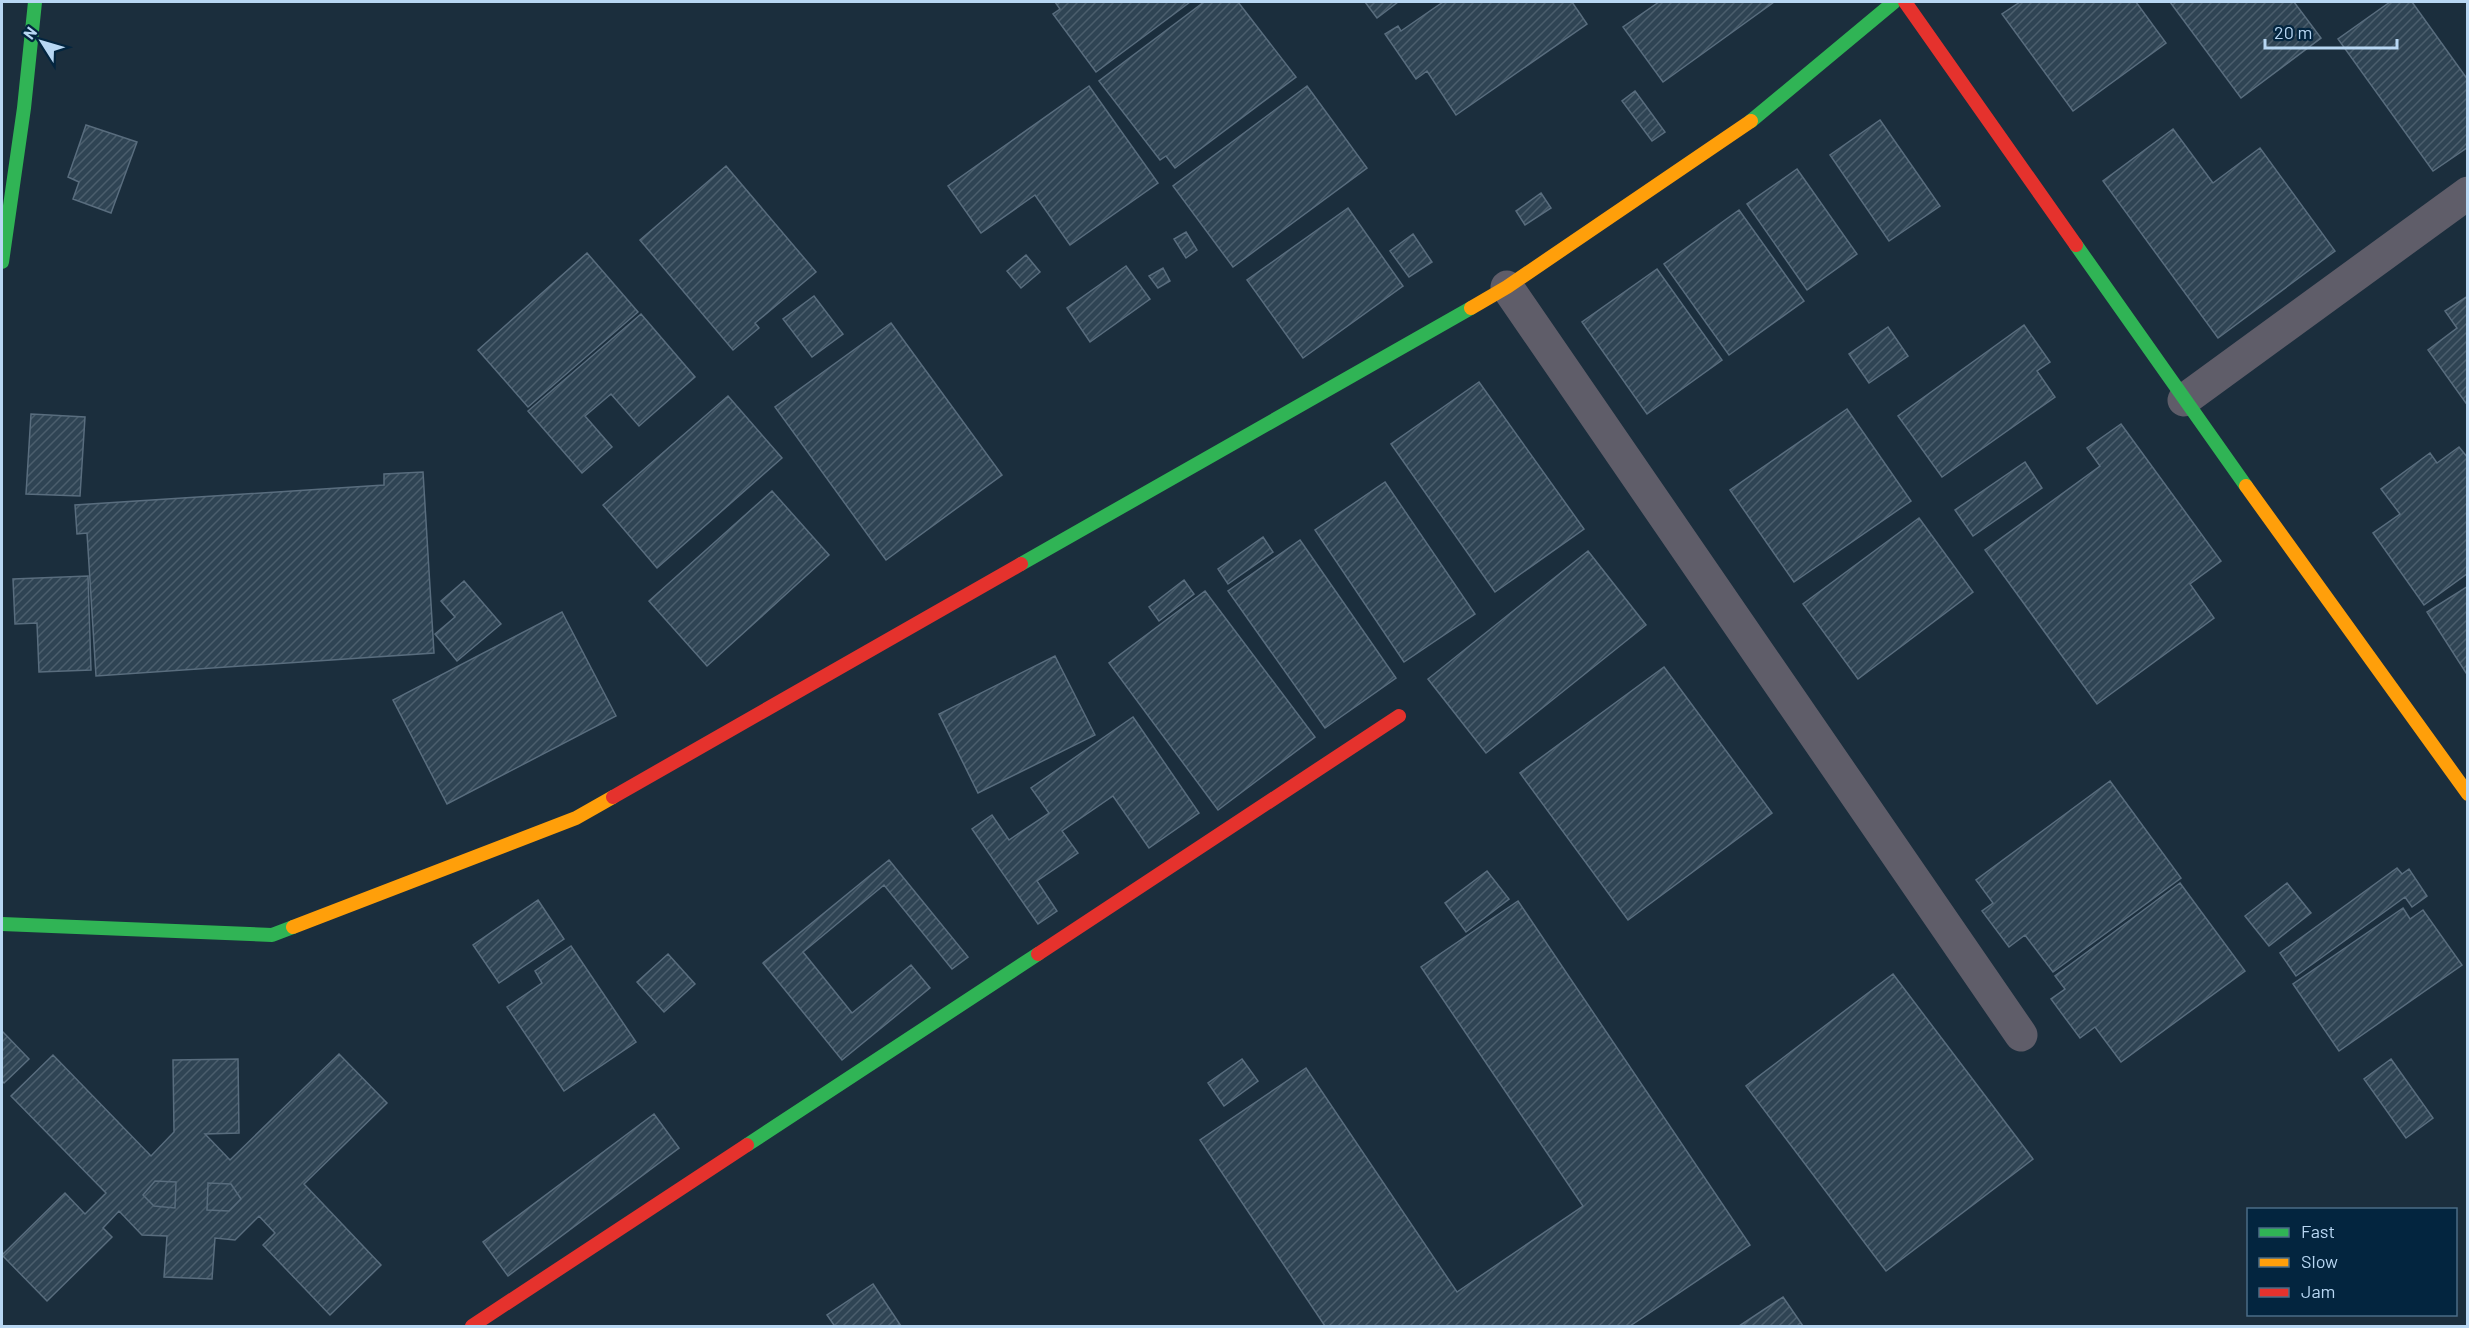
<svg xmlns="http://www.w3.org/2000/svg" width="2469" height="1328" viewBox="0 0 2469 1328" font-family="Barlow,sans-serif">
<defs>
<pattern id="building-hatch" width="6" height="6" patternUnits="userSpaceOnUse" patternTransform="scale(1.5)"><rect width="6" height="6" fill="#2f4454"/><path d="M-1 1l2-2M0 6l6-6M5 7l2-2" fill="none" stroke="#4b5e6d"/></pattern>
</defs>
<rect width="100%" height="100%" fill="#1b2e3d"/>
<!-- building -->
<path fill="url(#building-hatch)" stroke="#596d7e" stroke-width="1.5" fill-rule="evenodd" d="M1055,2H1190L1096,72L1053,14L1060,9Z
M1204,2H1238L1296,77L1175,168L1166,156L1160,160L1099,81Z
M1365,2H1398L1377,18Z
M1443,2H1572L1587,24L1456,115L1427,71L1416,79L1385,34L1398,26L1401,31Z
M1659,2H1774L1663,82L1623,27Z
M2020,2H2136L2166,43L2073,111L2002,14Z
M2170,2H2294L2321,38L2241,98Z
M2390,2H2412L2468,80V147L2433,171L2338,39Z
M1089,86L1158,183L1070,245L1035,195L981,233L948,186Z
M1307,86L1367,168L1233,267L1173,186Z
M1635,91L1665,132L1652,141L1622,101Z
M1880,120L1940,206L1889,241L1830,155Z
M86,125L137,142L111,213L73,199L79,182L68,177Z
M2173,129L2213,183L2260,148L2335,251L2218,338L2103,181Z
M726,166L816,272L755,323L759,328L733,350L640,240Z
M1797,169L1857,254L1807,290L1747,204Z
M1541,193L1551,208L1525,225L1516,211Z
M1348,208L1403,286L1303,358L1247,280Z
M1739,210L1804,301L1729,355L1664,264Z
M1186,232L1197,250L1186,258L1174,239Z
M1413,234L1432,262L1409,277L1390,251Z
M587,253L638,312L528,407L478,350Z
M1026,255L1040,272L1021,288L1007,271Z
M1126,266L1150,299L1090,342L1067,308Z
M1163,268L1170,281L1158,288L1149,276Z
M1657,269L1722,360L1647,414L1582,322Z
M814,296L843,334L812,357L783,319Z
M2468,296V406L2428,350L2457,328L2445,311Z
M641,314L695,377L639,426L611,394L585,416L612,447L582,473L528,411Z
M891,323L1002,475L886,560L775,407Z
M2024,325L2050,362L2037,371L2055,397L1942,477L1898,416Z
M1888,327L1908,356L1869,383L1849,354Z
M1479,382L1584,529L1495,592L1391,444Z
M728,396L782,458L657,568L603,505Z
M1847,409L1911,501L1794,582L1730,490Z
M31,414L85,417L80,496L26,494Z
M2121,424L2221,561L2190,584L2214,618L2097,704L1985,550L2100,466L2087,448Z
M2459,447L2468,458V573L2424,605L2373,533L2400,514L2381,489L2430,453L2437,463Z
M2025,462L2042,488L1973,536L1955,510Z
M423,472L434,653L96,676L87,533L77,534L75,505L384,485V474Z
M1385,482L1475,614L1404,662L1315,530Z
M772,491L829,555L707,666L649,601Z
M1919,518L1973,592L1858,679L1803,604Z
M1263,537L1273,552L1228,584L1218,569Z
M1300,540L1396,678L1325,728L1228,591Z
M1588,551L1646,625L1486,753L1428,679Z
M88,576L91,670L39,672L37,623L15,624L13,579Z
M1184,580L1194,594L1159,621L1149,607Z
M464,581L501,624L457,661L435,634L455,617L441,601Z
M2468,586V676L2427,612Z
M1205,591L1315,737L1218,810L1109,663Z
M562,612L616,716L447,804L393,700Z
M1055,656L1095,735L978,793L939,714Z
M1664,667L1772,813L1628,920L1520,773Z
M1133,717L1199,813L1149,848L1113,796L1062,831L1078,853L1037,881L1057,911L1038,924L972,829L992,815L1009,840L1049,813L1031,788Z
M2110,781L2181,878L2053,972L2025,935L2009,947L1982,911L1993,903L1976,880Z
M889,860L968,957L952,969L884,885L803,952L852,1013L911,965L930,988L842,1060L763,963Z
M2397,868L2402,874L2409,869L2427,896L2412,907L2405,897L2296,976L2280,953Z
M1487,871L1509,899L1466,932L1445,903Z
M2180,883L2245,971L2121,1062L2095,1027L2080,1038L2051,999L2065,989L2055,976Z
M2287,883L2311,913L2269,946L2245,916Z
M538,900L564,939L499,983L473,945Z
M1518,901L1750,1245L1630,1326H1325L1200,1140L1306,1068L1457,1292L1583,1206L1421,967Z
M2403,908L2410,919L2423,910L2462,965L2339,1051L2293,984Z
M571,946L636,1042L564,1091L507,1007L542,983L535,971Z
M668,954L695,984L664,1012L637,982Z
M1893,974L2033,1159L1886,1271L1746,1086Z
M2,1031L29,1059L4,1083L2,1081Z
M339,1054L387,1103L304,1184L381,1265L330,1315L263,1245L275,1233L259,1216L235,1240L215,1238L212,1279L164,1277L167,1236L142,1235L119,1211L103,1228L112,1237L47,1301L2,1255L65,1193L85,1214L106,1193L11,1096L53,1055L151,1156L174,1132L173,1060L238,1059L239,1133L205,1134L230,1160ZM155,1181L176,1182L175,1208L154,1206L143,1195ZM208,1183L231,1184L241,1199L229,1211L207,1210Z
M1242,1059L1258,1081L1224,1106L1208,1083Z
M2391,1059L2433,1118L2406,1138L2364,1079Z
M654,1114L679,1148L508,1276L483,1242Z
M155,1181L176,1182L175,1208L154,1206L143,1195Z
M208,1183L231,1184L241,1199L229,1211L207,1210Z
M873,1284L901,1326H832L834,1325L827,1315Z
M1783,1297L1803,1326H1739Z"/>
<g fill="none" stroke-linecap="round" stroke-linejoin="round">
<!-- street -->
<path stroke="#5f5d69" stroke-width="33" d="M1507,287L2021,1035
M2184,400L2468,193"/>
<!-- fast -->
<path stroke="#30b455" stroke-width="14" d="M1751,121L1894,2
M2076,245L2246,486
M2,262L24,108L35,2
M1021,564L1471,308
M2,924L272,935L293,927
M747,1145L1038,954"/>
<!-- slow -->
<path stroke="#ff9f0a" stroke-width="14" d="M1471,308L1507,287L1751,121
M2246,486L2468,794
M293,927L576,818L613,797"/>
<!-- jam -->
<path stroke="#e5322d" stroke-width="14" d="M1905,2L2076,245
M613,797L1021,564
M1038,954L1399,716
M472,1326L747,1145"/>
</g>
<!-- border -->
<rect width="2469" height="1328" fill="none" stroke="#b8d7f3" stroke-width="6"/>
<!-- legend -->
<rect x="2247" y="1208" width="210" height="108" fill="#03253f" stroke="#4b6c87" stroke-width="1.5"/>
<rect x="2259" y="1228" width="30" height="9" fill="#30b455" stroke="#4b6c87" stroke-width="1.5"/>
<text x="2301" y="1238" font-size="18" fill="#b8d7f3">Fast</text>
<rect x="2259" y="1258" width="30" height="9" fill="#ff9f0a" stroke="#4b6c87" stroke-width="1.5"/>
<text x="2301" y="1268" font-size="18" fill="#b8d7f3">Slow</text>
<rect x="2259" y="1288" width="30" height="9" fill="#e5322d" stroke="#4b6c87" stroke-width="1.5"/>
<text x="2301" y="1298" font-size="18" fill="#b8d7f3">Jam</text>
<!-- north arrow -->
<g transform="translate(42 42) rotate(307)" stroke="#03253f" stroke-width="4.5" paint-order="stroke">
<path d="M0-4.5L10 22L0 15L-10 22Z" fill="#b8d7f3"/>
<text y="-9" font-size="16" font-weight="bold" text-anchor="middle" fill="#b8d7f3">N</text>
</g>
<!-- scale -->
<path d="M2265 39v9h132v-9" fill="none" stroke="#b8d7f3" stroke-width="3"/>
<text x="2274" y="39" font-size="18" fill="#b8d7f3" stroke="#03253f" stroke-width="4.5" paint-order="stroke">20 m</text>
</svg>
